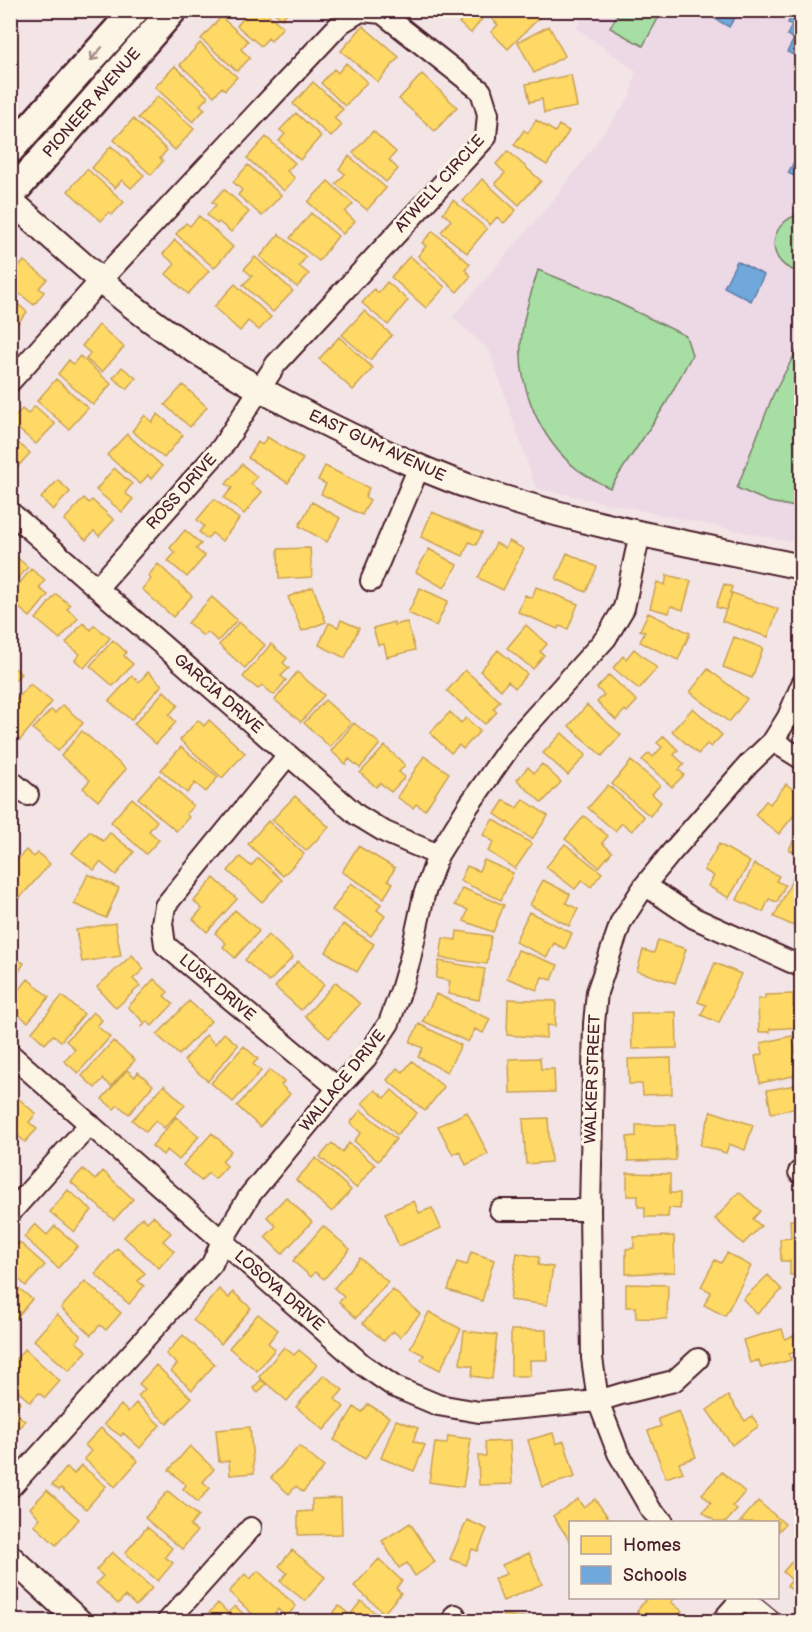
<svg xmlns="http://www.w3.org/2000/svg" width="812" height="1632" viewBox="0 0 812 1632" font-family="'Balsamiq Sans',sans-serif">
<rect width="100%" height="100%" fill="#f3e4e6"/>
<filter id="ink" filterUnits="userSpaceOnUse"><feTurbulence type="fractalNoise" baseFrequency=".0167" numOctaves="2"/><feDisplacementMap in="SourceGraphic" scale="12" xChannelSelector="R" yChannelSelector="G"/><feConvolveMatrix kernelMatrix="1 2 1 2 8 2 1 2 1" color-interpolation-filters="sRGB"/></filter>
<g filter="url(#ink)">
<!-- built -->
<path fill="#edd8e6" d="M584,11H801V544L536,488L490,351L453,317L557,196L630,97L636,71L577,28Z"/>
<!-- green -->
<path fill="#a6dea3" stroke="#787e67" stroke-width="1.5" d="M619,11H657L661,13L643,46L610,28Z
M801,214L802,272C765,268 765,222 801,214Z
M538,270L608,298L686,336L692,355L665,405L610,488C599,483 588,477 578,470C539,439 515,383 522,333C524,312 532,291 538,270Z
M801,345H802L801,508L769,502L737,488L773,395L799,346Z"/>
<!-- homes -->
<path fill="#ffd966" stroke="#c9a154" stroke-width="1.5" d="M240,10H263L283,27L271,41L268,38L261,46L237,26L246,15Z
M271,10H289L282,19Z
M463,10H489L471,33L459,23L467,14Z
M500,10H535L541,16L508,49L491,32L498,25L492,19Z
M221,17L248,41L241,49L250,58L237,71L201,39Z
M363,26L399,57L378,82L341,51Z
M549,26L565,56L534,73L518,42Z
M200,43L237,77L225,90L222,87L214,96L180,65Z
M346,63L367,82L345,106L321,83L334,69L338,73Z
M175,66L208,97L200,105L205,109L193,122L155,87Z
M422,74L457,107L435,131L399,99Z
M571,75L577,107L544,113L542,99L530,102L526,84Z
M313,82L343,109L334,118L342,125L331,137L293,104Z
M158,96L194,129L175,150L138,118Z
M296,113L321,136L300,160L279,141L285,134L280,130Z
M133,119L167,150L160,158L163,161L151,175L114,140Z
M536,120L555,132L559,125L569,131L547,165L514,145L524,130L528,133Z
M373,131L396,152L389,160L398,169L386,182L353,153Z
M266,137L295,163L287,171L295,178L284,191L247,158Z
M111,146L144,175L131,188L122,180L115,188L92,168Z
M508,151L541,181L519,205L495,183L505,173L496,164Z
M349,156L386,188L367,210L336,184L345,174L339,169Z
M248,165L281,195L262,216L238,195L242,190L233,182Z
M87,169L124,202L112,215L109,212L101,221L68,191Z
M482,179L516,210L504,223L497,217L490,225L463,201Z
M328,181L353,204L345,212L355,221L343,234L308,202Z
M224,189L249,212L231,232L219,222L217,224L207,215L216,205L212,202Z
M453,200L487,229L467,253L441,232L451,220L443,213Z
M311,213L338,236L319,261L290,238Z
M199,216L233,247L214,268L176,234L186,223L190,226Z
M433,231L470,264L465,270L471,276L457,292L418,256L426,246L422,243Z
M279,234L306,257L299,266L309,274L297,287L260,257Z
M175,240L209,271L188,294L166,274L175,264L163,254Z
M410,256L445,287L426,308L391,277Z
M255,257L293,291L273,312L243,285L252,276L244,269Z
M24,261L47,279L39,288L44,292L34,305L10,286V277Z
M387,282L408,300L388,325L362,303L374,289L378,293Z
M235,284L271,317L259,330L248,321L240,331L214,307Z
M10,297L27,312L16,325L12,322L10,323Z
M364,311L392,335L370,360L342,335Z
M99,325L124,347L102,372L86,359L90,353L82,346Z
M339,337L373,368L353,390L319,359Z
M80,356L111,384L93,405L58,374L69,360L73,364Z
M122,367L136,378L127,389L113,378Z
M56,379L88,408L69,429L37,401Z
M183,385L207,407L190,427L165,405Z
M35,406L55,424L36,444L10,422L22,409L28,414Z
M158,414L183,435L164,458L132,431L145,415L152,422Z
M127,434L162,466L151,479L148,475L140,484L107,455Z
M10,436L30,453L12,473L10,472Z
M267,437L303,459L288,483L248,458L258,442L262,445Z
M242,464L257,477L251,484L262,492L244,514L224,498L232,488L226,484Z
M325,466L369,488L365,497L370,500L362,515L321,494L326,484L318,480Z
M114,468L132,484L125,493L133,499L122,512L96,490Z
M58,480L70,492L53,510L41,498Z
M84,498L89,503L92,500L114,520L99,536L94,531L86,540L64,520Z
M214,499L239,519L222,541L212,533L207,539L199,532L204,526L197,520Z
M312,502L340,518L327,542L299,526Z
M432,512L482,533L476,545L469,542L463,556L421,537Z
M185,530L201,544L196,549L205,556L187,577L168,561L175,553L170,548Z
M509,541L524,549L503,590L478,578L496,543L505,548Z
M310,548L312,577L279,579L278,549Z
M429,549L457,565L444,588L416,572Z
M567,553L597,567L586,592L556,579Z
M14,555L28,567L10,588V559Z
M158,564L192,596L173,617L142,589L151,579L148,576Z
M31,569L45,580L39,588L48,595L30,617L12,602L16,598L11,594Z
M667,575L691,581L683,610L671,606L669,613L650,608L657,582L665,585Z
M724,584L732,587L730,593H732L726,610L716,607Z
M313,587L326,622L302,631L288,597Z
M536,587L578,604L568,629L559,626L558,629L518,612L525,595L532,598Z
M420,588L448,601L436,626L408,613Z
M732,593L778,609L768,637L722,621Z
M56,594L70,605L67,609L78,618L60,639L36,619Z
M212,597L237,620L218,641L207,632L203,636L188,623Z
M648,613L690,633L678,660L640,642L645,632L640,630Z
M341,620L359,628L345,658L319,645L329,623L338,627Z
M239,622L265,645L245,668L219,645Z
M394,622V625L407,622L415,650L387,657L384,644L378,645L373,628Z
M83,623L91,630L94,625L110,638L84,668L75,660L80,654L66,643Z
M526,625L547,644L540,652L544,655L533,669L507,648Z
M734,637L763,648L752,678L723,667Z
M113,640L126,652L124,656L133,664L113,686L90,666Z
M271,644L287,658L283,663L289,668L281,676L286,680L274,695L262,685L258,689L243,677Z
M634,649L657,668L639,689L613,668L623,656L626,659Z
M498,650L527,674L515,688L508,681L501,690L480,671Z
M10,664L21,674L10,685Z
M708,669L747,699L729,722L690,692Z
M465,670L500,701L493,709L497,712L485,724L447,691Z
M148,672L162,685L131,720L109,701L132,676L139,682Z
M297,672L324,695L301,722L275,700Z
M609,675L637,701L627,712L625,710L616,720L597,702L604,695L597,688Z
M30,684L52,702L20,740L10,732V707Z
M164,691L178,705L169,715L176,722L156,744L134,724Z
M325,700L351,723L330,747L304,723Z
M63,705L83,723L58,751L33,729L51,710L55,713Z
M587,705L621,735L602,756L569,726Z
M693,708L722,735L711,747L707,744L698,754L672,731Z
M450,712L461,723L466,718L480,731L463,749L459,745L451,753L430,733Z
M198,720L204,726L209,720L245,753L222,778L180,740Z
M354,723L380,744L360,768L349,759L346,764L331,751Z
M82,731L126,769L98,801L83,788L90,780L61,756Z
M562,733L586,755L568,775L543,753Z
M664,736L678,750L674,755L684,764L679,770L684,775L672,787L642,760L649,753L653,757L662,747L657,743Z
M385,746L405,765L399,772L405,777L391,792L380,783L376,787L360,773Z
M181,747L218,777L206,792L195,783L187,793L161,770Z
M424,756L449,773L425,810L416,804L413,808L397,797Z
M631,761L660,785L652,794L661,802L650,816L612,784Z
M542,764L561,782L542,803L517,780L528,767L534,773Z
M159,775L193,806L186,814L189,817L176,831L138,798Z
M786,784L802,796V805L779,834L755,815L766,801L770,804Z
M608,785L644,817L632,831L622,823L615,831L588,808Z
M295,796L329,827L306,851L272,820Z
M132,798L157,821L149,831L159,840L146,854L111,822Z
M523,799L548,816L532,839L495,814L504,800L517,808Z
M584,816L608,836L602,843L612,852L599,867L565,839Z
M493,819L532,844L515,869L488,851L494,842L483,835Z
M268,821L304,854L283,876L248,844Z
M802,822V855L789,850Z
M90,831L103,841L110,833L134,852L116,875L100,862L94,870L72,853Z
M565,844L602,873L591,887L582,880L575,889L546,867Z
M719,844L750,862L729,898L708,886L714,876L704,870Z
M358,846L395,868L388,880L393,883L384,898L342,872Z
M26,850L34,857L38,853L50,864L16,902L10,898V868Z
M240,857L251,866L258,858L282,880L262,902L228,871Z
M484,860L513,873L501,900L460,881L467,866L479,871Z
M754,864L779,876L776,881L785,885L777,902L769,899L763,912L737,900Z
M88,874L119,888L106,918L74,904Z
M795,874L802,877V921L798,928L774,917Z
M214,878L237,899L207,932L193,919L202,909L194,901Z
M543,880L570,894L566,903L578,909L569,926L530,905Z
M351,883L381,904L377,910L385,916L371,936L332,910Z
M462,888L504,905L493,932L464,921L468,910L455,905Z
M235,910L259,931L235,958L223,947L226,943L215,933Z
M529,912L572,933L565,949L554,943L547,957L515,942Z
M115,923L121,956L82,962L76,930Z
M343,924L374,944L357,972L326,952Z
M457,931L491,936L487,964L440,958L443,938L456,940Z
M268,935L293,957L269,982L245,960Z
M658,940L686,949L675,983L637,971L643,950L654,953Z
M518,950L558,965L552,980L542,977L537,990L507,978Z
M132,955L144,969L133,979L140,986L116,1008L97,987Z
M10,956L24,963L10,987Z
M298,961L324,985L301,1010L275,987Z
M439,961L485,969L479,1000L448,994L450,981L436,978Z
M715,963L741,974L719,1023L701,1015L706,1005L698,1002Z
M28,979L49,997L28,1022L14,1011L18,1007L11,1000Z
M154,979L168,992L164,996L173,1004L152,1026L147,1021L141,1028L145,1023L128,1007Z
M336,982L360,1004L329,1038L305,1016Z
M436,994L490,1019L483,1033L475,1029L468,1042L423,1021Z
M793,994V1007H802V1027L770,1029V1032H759L758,999H765V995Z
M62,996L84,1014L61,1041L53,1035L45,1044L32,1032Z
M508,999L556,1001L555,1026L547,1025L546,1038L507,1035Z
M189,1001L211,1021L179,1055L157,1035Z
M93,1012L102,1020L97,1026L110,1037L78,1073L64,1061L75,1049L66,1041Z
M676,1012L677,1048L632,1049L631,1013Z
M419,1024L461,1045L447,1072L418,1057L423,1048L410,1042Z
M224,1033L238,1045L208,1081L184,1061L206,1035L215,1044Z
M792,1036L796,1054L802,1053V1074L760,1083L755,1056L763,1054L761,1043Z
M113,1041L135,1060L111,1086L103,1079L95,1088L82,1076Z
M244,1046L258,1059L253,1064L261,1071L233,1102L211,1083Z
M540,1058L541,1069H554L555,1092L510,1093L509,1059Z
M671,1058L672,1094L643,1095L642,1084H629L628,1059Z
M412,1061L444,1087L425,1111L387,1080L397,1068L403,1072Z
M127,1070L135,1077L138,1072L153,1085L129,1114L118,1105L114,1109L102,1099Z
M270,1070L284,1082L281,1085L290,1094L260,1127L237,1106Z
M802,1084V1101H798L799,1108L771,1113L767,1090Z
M164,1085L185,1105L164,1128L156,1120L146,1132L132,1120Z
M375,1090L385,1098L392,1090L417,1113L397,1135L362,1103Z
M10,1091L36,1114L29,1122L37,1129L25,1142L10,1129Z
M361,1110L396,1139L378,1161L354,1141L361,1133L350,1123Z
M711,1111L753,1125L745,1150L729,1144L726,1153L700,1145Z
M467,1112L488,1154L466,1165L460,1151L453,1155L438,1126Z
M176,1117L199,1136L179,1160L167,1150L163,1155L152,1146Z
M548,1118L551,1162L526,1164L523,1119Z
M636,1125H675L676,1160L628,1161L627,1137L636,1136Z
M212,1133L231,1151L222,1161L227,1166L215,1179L208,1173L201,1181L183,1165Z
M332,1143L342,1152L349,1143L375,1165L356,1188L320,1157Z
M316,1158L351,1190L332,1212L296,1180Z
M83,1169L95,1180L103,1171L133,1199L114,1220L71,1182Z
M627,1173L670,1174V1193H680V1209L669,1208L668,1217H645V1207H638V1196H627Z
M68,1190L92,1210L74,1232L50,1212Z
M739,1192L760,1211L753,1219L761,1226L743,1244L715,1219Z
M286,1197L312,1222L282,1254L265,1237L276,1226L267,1217Z
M414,1201L419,1213L432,1208L441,1228L399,1246L385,1213Z
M153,1216L171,1233L163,1241L174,1251L159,1268L124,1237L142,1217L147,1222Z
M790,1220H802V1275H790V1261H781L780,1239L791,1238Z
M35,1224L47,1235L55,1226L78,1246L58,1268L24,1237Z
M323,1226L350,1249L324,1279L315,1272L311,1277L293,1261Z
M674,1236L675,1272L626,1274V1249L634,1248V1237Z
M19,1242L45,1265L26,1286L10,1271V1252Z
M117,1248L145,1273L138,1281L144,1286L129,1304L95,1274Z
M471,1252L494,1260L482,1301L448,1290L457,1262L467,1265Z
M517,1253L539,1257L538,1265L553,1267L547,1305L510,1300Z
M727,1253L751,1266L725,1316L704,1305L711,1292L701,1287L715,1260L721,1263Z
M360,1258L388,1282L356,1318L339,1302L344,1297L334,1288Z
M768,1275L782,1290L757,1314L743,1299Z
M10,1281L32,1299L14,1321L10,1318Z
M85,1281L121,1313L106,1330L100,1325L91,1335L61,1308Z
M626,1284L668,1285L667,1319L636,1318V1307H626Z
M219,1289L229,1298L233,1292L251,1308L221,1344L193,1320Z
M393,1290L420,1314L400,1337L393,1331L384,1341L363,1323Z
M429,1312L461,1329L440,1370L421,1360L424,1355L410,1348Z
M57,1314L81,1336L76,1342L87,1351L69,1371L34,1340Z
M258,1314L278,1330L268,1343L275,1349L257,1371L229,1348Z
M782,1329L785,1339L799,1334L802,1350L789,1354L791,1360L761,1368L759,1360L750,1363L743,1340Z
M511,1330H546L547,1360H530V1376H511Z
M464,1331L497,1335L492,1379L472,1376L473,1366L460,1364Z
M183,1335L215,1364L192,1390L171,1371L177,1364L166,1354Z
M284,1347L294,1355L299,1350L317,1365L287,1401L259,1377Z
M25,1349L60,1381L45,1398L39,1393L30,1402L10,1384V1365Z
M156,1365L191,1398L167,1424L138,1396L145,1389L139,1384Z
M324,1375L343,1390L335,1399L344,1407L324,1430L296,1407Z
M261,1380L266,1384L258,1393L253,1388Z
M10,1392L21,1402L13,1411L25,1421L10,1437Z
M728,1396L745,1421L752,1416L759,1426L732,1445L707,1410Z
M136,1403L160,1425L140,1448L123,1433L121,1436L104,1424L121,1405L128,1412Z
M368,1404L389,1417L365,1459L334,1440L354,1407L362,1412Z
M679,1411L696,1457L679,1463L683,1472L666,1478L648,1431L661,1426L658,1419Z
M396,1420L418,1428L413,1441L425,1445L414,1471L381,1458Z
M250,1427L254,1473L230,1475L229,1461L219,1462L216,1430Z
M101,1428L138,1461L115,1487L84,1459L91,1451L85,1445Z
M553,1433L556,1444L564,1441L575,1477L542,1487L528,1440Z
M448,1436L471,1439L463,1487L429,1482L435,1443L447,1444Z
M510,1441L512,1484L479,1485L478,1456H486L485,1442Z
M190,1446L214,1469L203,1482L210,1488L198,1502L183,1489L186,1485L169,1470Z
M299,1446L324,1467L303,1492L296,1486L289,1494L271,1478Z
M81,1465L106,1486L86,1509L61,1488L59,1490L52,1485L67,1467L74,1474Z
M722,1472L745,1492L733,1506L737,1510L726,1522H716L703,1512L711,1503L702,1494Z
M47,1490L79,1519L56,1545L34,1525L40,1518L30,1508Z
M168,1491L198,1516L190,1526L197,1531L182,1549L145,1518Z
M341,1498L342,1534L298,1535V1512L312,1511V1499Z
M578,1499L583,1507L595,1499L610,1520L606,1522H570V1541L553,1516Z
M758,1501L785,1524L778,1532V1522H740Z
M467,1520L487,1529L478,1551L472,1549L466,1565L450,1559Z
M410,1523L435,1562L415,1576L407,1563L399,1568L382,1541Z
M147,1527L172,1548L165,1557L173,1563L158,1581L125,1553Z
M292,1550L325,1577L305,1601L280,1581L287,1573L279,1566Z
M802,1550V1598L787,1586L792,1580L783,1572Z
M112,1552L152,1588L136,1606L125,1596L118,1604L96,1583L103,1576L96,1570Z
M529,1553L542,1584L503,1601L494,1579L506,1574L502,1565Z
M379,1559L402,1581L396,1588L401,1593L384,1613L354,1586Z
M258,1571L296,1606L286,1617L278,1609L267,1622H261L229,1592L245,1574L250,1579Z
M647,1598H675L671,1602L682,1611L673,1622H650L637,1611Z
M361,1601L386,1622H331L328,1619L339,1606L350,1615Z
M218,1603L228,1613L235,1606L252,1622H201Z
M503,1615L545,1620V1622H502Z"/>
<!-- schools -->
<path fill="#6fa8dc" stroke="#647fa7" stroke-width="1.5" d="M700,10H739L729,27Z
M794,10H802V59L787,52L794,39L787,35L792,25L788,23Z
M802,147V180L788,173Z
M737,261L764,275L751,301L724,287Z"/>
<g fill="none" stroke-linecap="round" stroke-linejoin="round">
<defs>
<path id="minor" d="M10,382L101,280L341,23L361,11L382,13L481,91L488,114L486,137L276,364L222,447L97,588
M10,512L357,815L385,832L438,855
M371,581L419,467
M773,741L802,759
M288,755L165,906L162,923L165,945L338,1088
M10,780L28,795
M645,885L694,918L802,967
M10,1054L363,1365L395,1387L438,1405L479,1412L598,1401L621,1394L674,1381L698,1359
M799,1172L802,1170
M500,1210H590
M10,1213L90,1124
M10,1488L212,1264L222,1241L250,1195L338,1088L366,1058L389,1023L401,990L410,959L424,895L438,855L469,805L516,738L606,638L624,608L640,533
M663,1522L651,1510L618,1453L598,1401L592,1358L590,1210L594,1024L597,992L621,922L645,885L671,853L749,764L773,741L788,717L802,684
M743,1598L772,1622
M167,1622L251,1528
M452,1622L455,1615
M721,1622L742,1598"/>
<path id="tertiary" d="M10,200C59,243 106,288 159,326C214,366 274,398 335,428C384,452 433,475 485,492C588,526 695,545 802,567
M10,1557L80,1622"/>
<path id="secondary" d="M10,150L135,10
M10,196L173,10"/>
</defs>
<!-- minor casing -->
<use href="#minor" stroke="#4a1f2b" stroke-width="24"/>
<!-- tertiary casing -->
<use href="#tertiary" stroke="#4a1f2b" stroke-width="28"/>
<!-- secondary casing -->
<use href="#secondary" stroke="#4a1f2b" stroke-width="32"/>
<!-- minor -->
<use href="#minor" stroke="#fcf5e5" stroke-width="20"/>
<!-- tertiary -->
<use href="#tertiary" stroke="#fcf5e5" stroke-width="24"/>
<!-- secondary -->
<use href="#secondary" stroke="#fcf5e5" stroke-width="27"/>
</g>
<!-- one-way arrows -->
<defs><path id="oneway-shaft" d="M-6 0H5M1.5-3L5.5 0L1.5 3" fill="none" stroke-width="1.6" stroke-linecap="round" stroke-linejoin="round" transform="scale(1.5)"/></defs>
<use stroke="#a38a88" href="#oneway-shaft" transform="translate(96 54) rotate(132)"/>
</g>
<g text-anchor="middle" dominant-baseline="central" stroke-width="6" stroke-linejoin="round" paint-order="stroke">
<!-- street labels -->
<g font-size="16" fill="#4a1f2b" stroke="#fcf5e5">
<text transform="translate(92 103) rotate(-49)">PIONEER AVENUE</text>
<text transform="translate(440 184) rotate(-48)">ATWELL CIRCLE</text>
<text transform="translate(377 446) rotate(25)">EAST GUM AVENUE</text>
<text transform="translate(182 492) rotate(-48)">ROSS DRIVE</text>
<text transform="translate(218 694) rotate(41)">GARCIA DRIVE</text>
<text transform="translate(217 988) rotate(40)">LUSK DRIVE</text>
<text transform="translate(593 1079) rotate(-88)">WALKER STREET</text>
<text transform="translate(343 1081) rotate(-51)">WALLACE DRIVE</text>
<text transform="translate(279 1291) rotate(41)">LOSOYA DRIVE</text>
</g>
</g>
<!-- margin -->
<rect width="812" height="1632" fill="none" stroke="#fcf5e5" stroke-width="36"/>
<rect x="18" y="18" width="776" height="1596" fill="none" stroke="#4a1f2b" stroke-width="2" filter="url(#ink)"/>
<!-- legend -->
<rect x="569" y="1521" width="210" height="78" fill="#fcf5e5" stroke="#b59f9b" stroke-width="1.5"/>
<rect x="581" y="1536" width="30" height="18" fill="#ffd966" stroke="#b59f9b" stroke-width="1.5"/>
<text x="623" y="1551" font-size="18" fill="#4a1f2b">Homes</text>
<rect x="581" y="1566" width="30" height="18" fill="#6fa8dc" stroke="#b59f9b" stroke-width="1.5"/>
<text x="623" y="1581" font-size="18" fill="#4a1f2b">Schools</text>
</svg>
